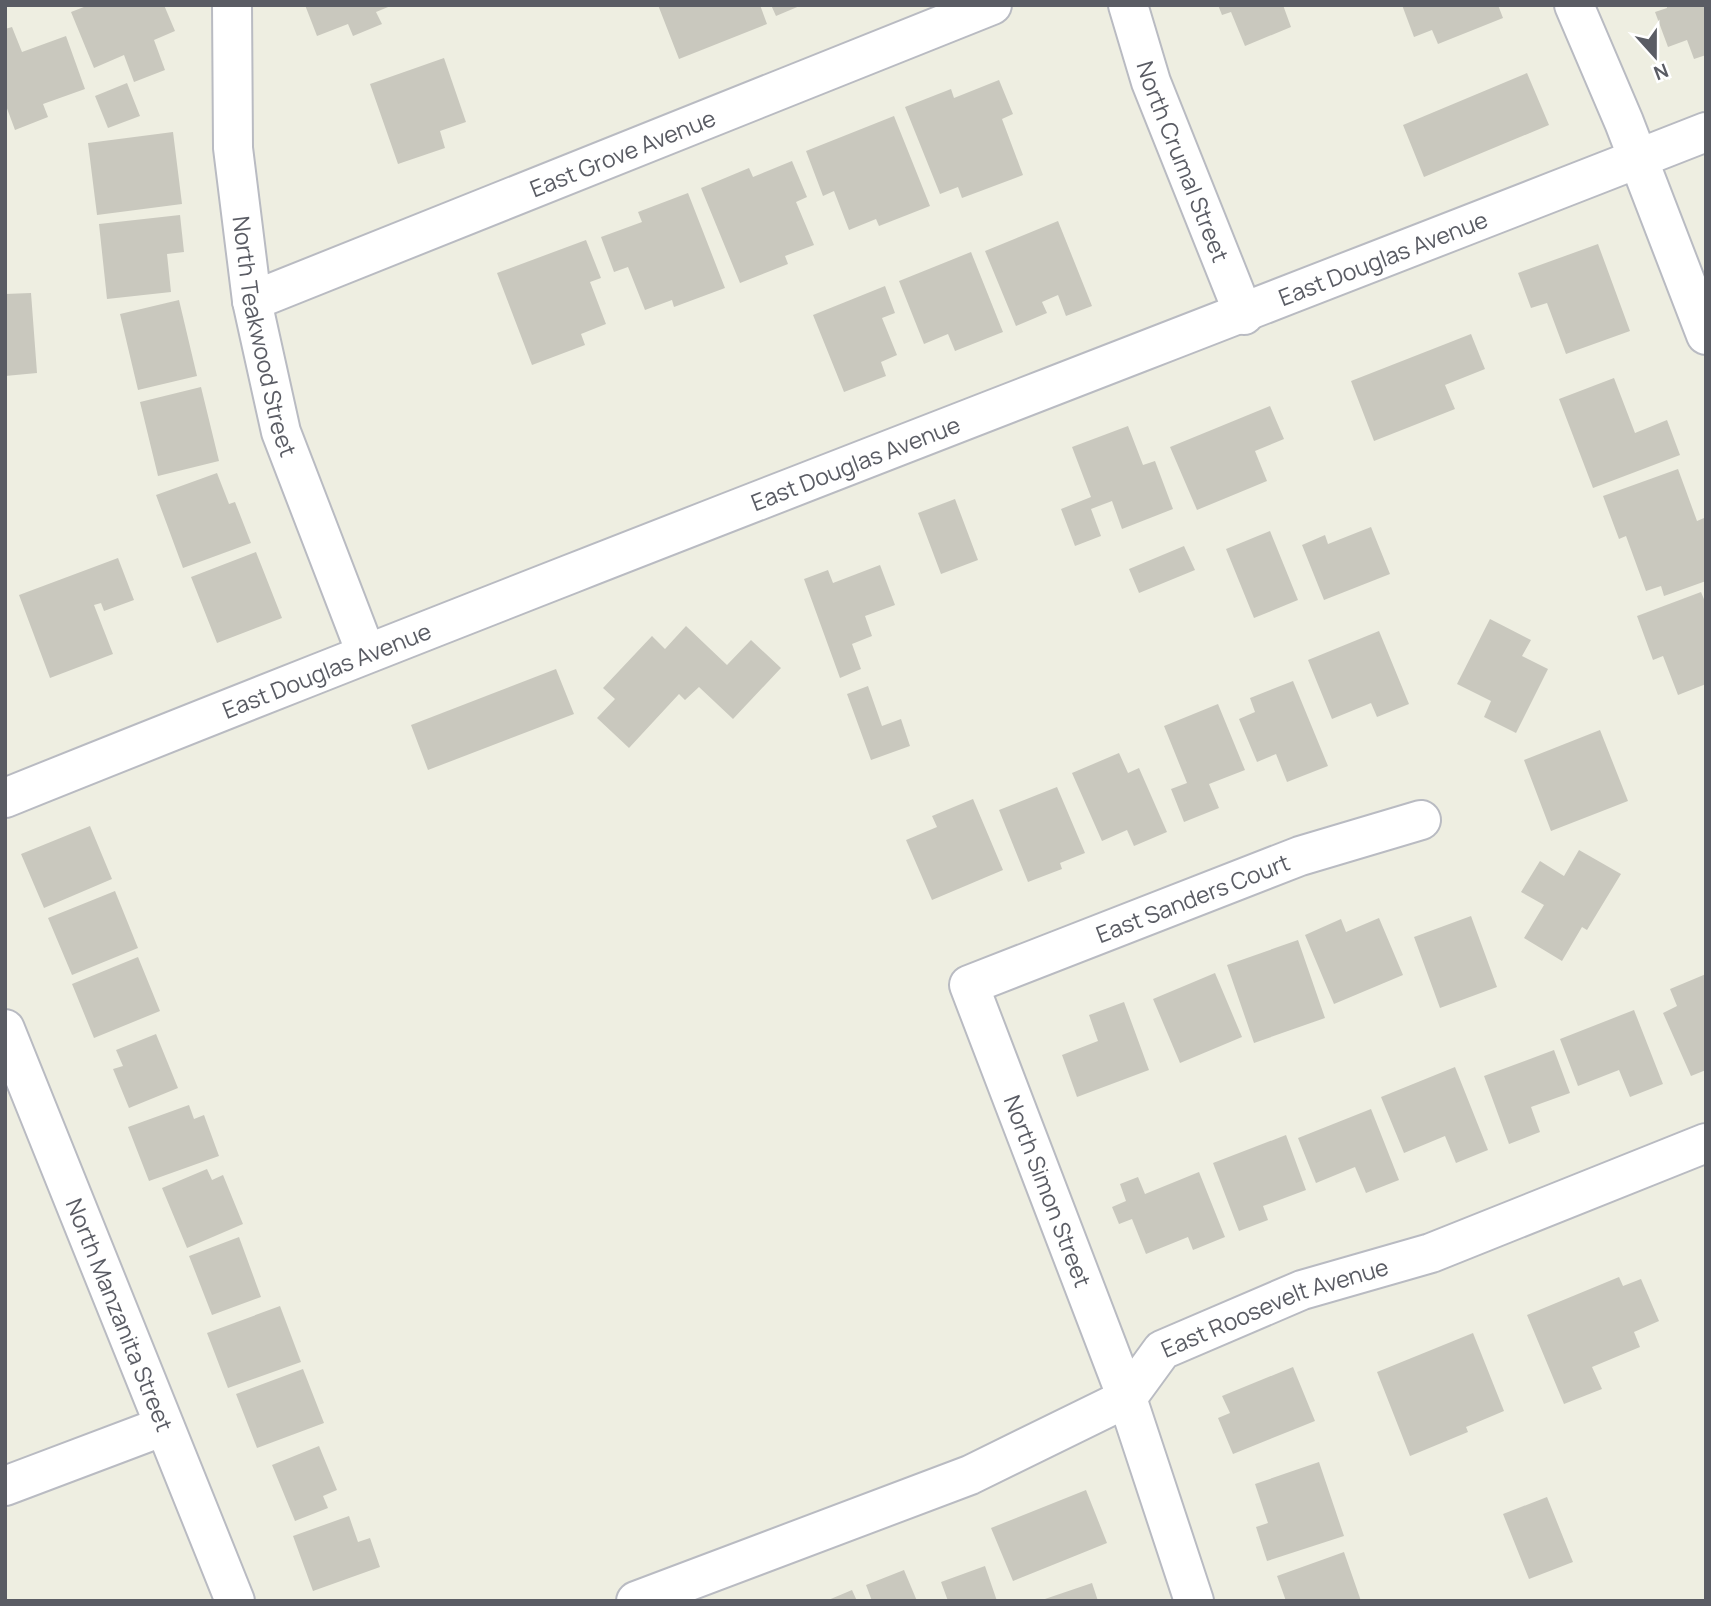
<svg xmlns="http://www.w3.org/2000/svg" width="1711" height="1606" viewBox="0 0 1711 1606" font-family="Manrope,sans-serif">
<rect width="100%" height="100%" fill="#eeeee1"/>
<!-- building -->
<path fill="#c9c8be" d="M89,5H164L175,31L154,40L165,70L134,82L124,55L94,68L71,12Z
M305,5H393L376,12L382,24L353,36L348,24L317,36Z
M658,5H760L767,24L679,59Z
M771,5H802L776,16Z
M1218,5H1283L1291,27L1245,46L1231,12L1222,15Z
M1402,5H1498L1503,18L1438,44L1432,30L1414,37Z
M1667,5H1706V55L1694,59L1687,40L1668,47L1655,12L1667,8Z
M12,27L22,52L66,36L85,89L43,104L48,117L15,130L5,103V29Z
M444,58L466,122L440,131L445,148L398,164L370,84Z
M1527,73L1549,125L1424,177L1403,125Z
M999,80L1013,114L1002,119L1023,175L962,198L958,187L940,194L905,107L951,89L954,98Z
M127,83L140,116L108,128L95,96Z
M894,116L930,206L879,226L876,219L849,230L834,191L823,196L806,151Z
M173,132L182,204L97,215L88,143Z
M792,161L807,197L796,202L814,245L785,256L788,264L740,283L701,188L749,168L753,177Z
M688,193L725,288L674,307L672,300L645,310L628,267L614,272L601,237L642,222L638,212Z
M180,215L184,252L167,254L171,292L107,299L99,224Z
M1058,221L1092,306L1066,316L1058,295L1042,302L1047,313L1016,326L985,251Z
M586,240L601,278L590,282L606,324L581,334L585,345L532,365L497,273Z
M1598,244L1630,331L1566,354L1547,303L1531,308L1518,273Z
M971,252L1003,332L955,351L948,334L924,344L899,281Z
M885,286L895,313L882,318L897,355L881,362L886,376L844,392L813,315Z
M31,293L37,373L5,376V294Z
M179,300L197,376L138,390L120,314Z
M1471,334L1485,369L1445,385L1455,409L1374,441L1351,381Z
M1614,378L1635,433L1667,420L1680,455L1593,488L1559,399Z
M201,387L219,461L158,476L140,402Z
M1270,406L1284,439L1255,451L1267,481L1197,510L1170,447Z
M1128,426L1143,465L1155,461L1173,509L1122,529L1112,501L1091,509L1101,536L1075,546L1061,509L1091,497L1072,447Z
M1678,469L1697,521L1704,518L1706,521V581L1664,596L1661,586L1646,591L1626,536L1619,539L1603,496Z
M217,473L229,504L235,502L251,543L183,568L156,495Z
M955,499L978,560L941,574L918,513Z
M1371,527L1390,574L1324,600L1302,545L1325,535L1328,544Z
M1270,531L1298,600L1254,618L1226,549Z
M1184,546L1195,570L1139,593L1129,569Z
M256,552L282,618L217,643L191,577Z
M118,558L134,600L104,611L101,603L94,605L113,654L50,678L19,595Z
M880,565L895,605L865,616L872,636L852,644L861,669L840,678L804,579L828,570L833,583Z
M1701,592L1706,604V684L1678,695L1663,656L1653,660L1637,616Z
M1490,619L1531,640L1522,656L1548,669L1516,733L1484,717L1491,701L1457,684Z
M686,626L727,665L751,640L781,668L733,719L699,687L685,700L679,694L629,748L597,718L615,699L603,688L652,636L665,649Z
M1379,631L1409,704L1377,717L1371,703L1332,719L1308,660Z
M556,669L574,714L428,770L411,725Z
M1293,681L1328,766L1287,782L1276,754L1257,762L1239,719L1255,712L1250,698Z
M868,686L882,726L901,719L910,746L871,760L847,694Z
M1218,704L1245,770L1209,784L1219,808L1184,822L1171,789L1187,783L1164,726Z
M1600,730L1628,801L1551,831L1524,760Z
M1119,753L1128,773L1139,768L1167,832L1134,846L1127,830L1102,841L1072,773Z
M1057,787L1085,853L1060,863L1062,869L1028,882L999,810Z
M973,799L1003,870L932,900L906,840L937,827L932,816Z
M90,826L112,879L44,908L21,854Z
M1579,850L1621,874L1587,930L1582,927L1562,961L1524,938L1544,905L1521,892L1540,861L1564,876Z
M115,891L138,948L72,975L48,918Z
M1471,916L1497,987L1440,1008L1414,937Z
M1379,918L1403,975L1334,1004L1305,935L1341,919L1346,932Z
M1298,940L1325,1018L1254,1043L1227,965Z
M138,957L160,1011L94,1038L72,984Z
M1215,973L1242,1037L1180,1063L1153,999Z
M1706,974V1070L1691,1076L1663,1013L1677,1006L1670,989Z
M1124,1002L1149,1070L1077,1097L1062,1055L1098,1041L1089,1015Z
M1634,1010L1663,1084L1630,1097L1619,1070L1578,1086L1560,1039Z
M156,1034L178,1088L129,1108L113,1069L123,1066L116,1050Z
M1554,1050L1570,1093L1531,1107L1540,1132L1509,1144L1484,1076Z
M1455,1067L1488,1150L1456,1163L1445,1136L1404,1153L1381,1097Z
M189,1105L194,1119L204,1115L219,1156L149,1181L128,1127Z
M1371,1109L1399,1180L1366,1193L1355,1167L1316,1183L1298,1138Z
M1286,1135L1306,1190L1263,1206L1268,1220L1239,1231L1213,1163Z
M207,1169L212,1180L223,1175L243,1224L187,1248L162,1188Z
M1199,1172L1225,1237L1193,1250L1188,1237L1146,1254L1132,1219L1119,1224L1112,1207L1126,1201L1120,1184L1138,1177L1145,1194Z
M239,1237L261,1297L212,1315L189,1256Z
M1619,1277L1623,1286L1641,1279L1659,1321L1634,1332L1640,1347L1592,1367L1602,1389L1564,1404L1527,1315Z
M280,1306L301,1362L228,1388L207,1333Z
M1473,1333L1504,1411L1466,1427L1468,1432L1410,1456L1377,1372Z
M1293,1367L1315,1421L1233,1454L1218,1418L1230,1413L1222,1396Z
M303,1369L324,1423L257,1448L236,1394Z
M319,1446L337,1490L323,1496L328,1508L295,1521L272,1465Z
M1319,1462L1344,1536L1267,1561L1256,1527L1268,1523L1255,1484Z
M1086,1490L1107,1543L1013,1581L991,1528Z
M1547,1497L1573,1562L1529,1579L1503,1514Z
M349,1516L358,1542L370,1538L380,1567L313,1591L293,1536Z
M1344,1552L1361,1601H1286L1277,1576Z
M985,1566L997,1601H948L941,1582Z
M904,1570L917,1601H872L866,1585Z
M1092,1583L1098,1601H1042V1600Z
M852,1590L857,1601H826Z"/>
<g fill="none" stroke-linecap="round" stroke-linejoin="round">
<defs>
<g id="minor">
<path id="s1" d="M232,5L233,148L252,301L281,432L366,653"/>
<path id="s2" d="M1128,5L1151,82L1244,315"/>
<path d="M1574,5L1624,122L1706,335"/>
<path id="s3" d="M252,301L992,5"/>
<path id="s4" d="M5,798C570,571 1139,354 1706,132"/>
<path id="s5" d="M5,1029L235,1601"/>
<path d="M5,1486L164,1426"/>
<path id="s6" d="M636,1601L970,1475L1127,1398L1162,1350L1302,1290L1431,1253L1706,1143"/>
<path id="s7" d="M1194,1601L1127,1398L969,985L1300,856L1421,820"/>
</g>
</defs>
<!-- minor casing -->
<use href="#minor" stroke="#b9bbc2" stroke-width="42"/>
<!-- minor -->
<use href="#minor" stroke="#fff" stroke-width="38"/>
</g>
<g text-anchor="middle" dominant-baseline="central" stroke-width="7" stroke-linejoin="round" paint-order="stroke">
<!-- street labels -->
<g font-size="23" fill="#5a5c64" stroke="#fff">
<text stroke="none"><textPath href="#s3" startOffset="399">East Grove Avenue</textPath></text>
<text stroke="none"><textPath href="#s2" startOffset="166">North Crumal Street</textPath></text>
<text stroke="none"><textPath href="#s4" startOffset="1480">East Douglas Avenue</textPath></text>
<text stroke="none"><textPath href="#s1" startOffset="334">North Teakwood Street</textPath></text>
<text stroke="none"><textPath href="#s4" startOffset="914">East Douglas Avenue</textPath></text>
<text stroke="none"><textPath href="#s4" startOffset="346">East Douglas Avenue</textPath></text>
<text stroke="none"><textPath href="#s7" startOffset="896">East Sanders Court</textPath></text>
<text transform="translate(1048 1191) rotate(69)">North Simon Street</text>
<text stroke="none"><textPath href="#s6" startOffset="712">East Roosevelt Avenue</textPath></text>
<text stroke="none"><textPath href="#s5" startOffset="308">North Manzanita Street</textPath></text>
</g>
</g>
<!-- border -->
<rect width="1711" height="1606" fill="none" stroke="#5a5c64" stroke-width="14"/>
<!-- north arrow -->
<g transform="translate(1655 56) rotate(159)" stroke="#ffffff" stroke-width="5" paint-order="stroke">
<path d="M0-5L12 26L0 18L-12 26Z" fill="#5a5c64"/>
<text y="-10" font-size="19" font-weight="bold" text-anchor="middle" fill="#5a5c64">N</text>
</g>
</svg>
